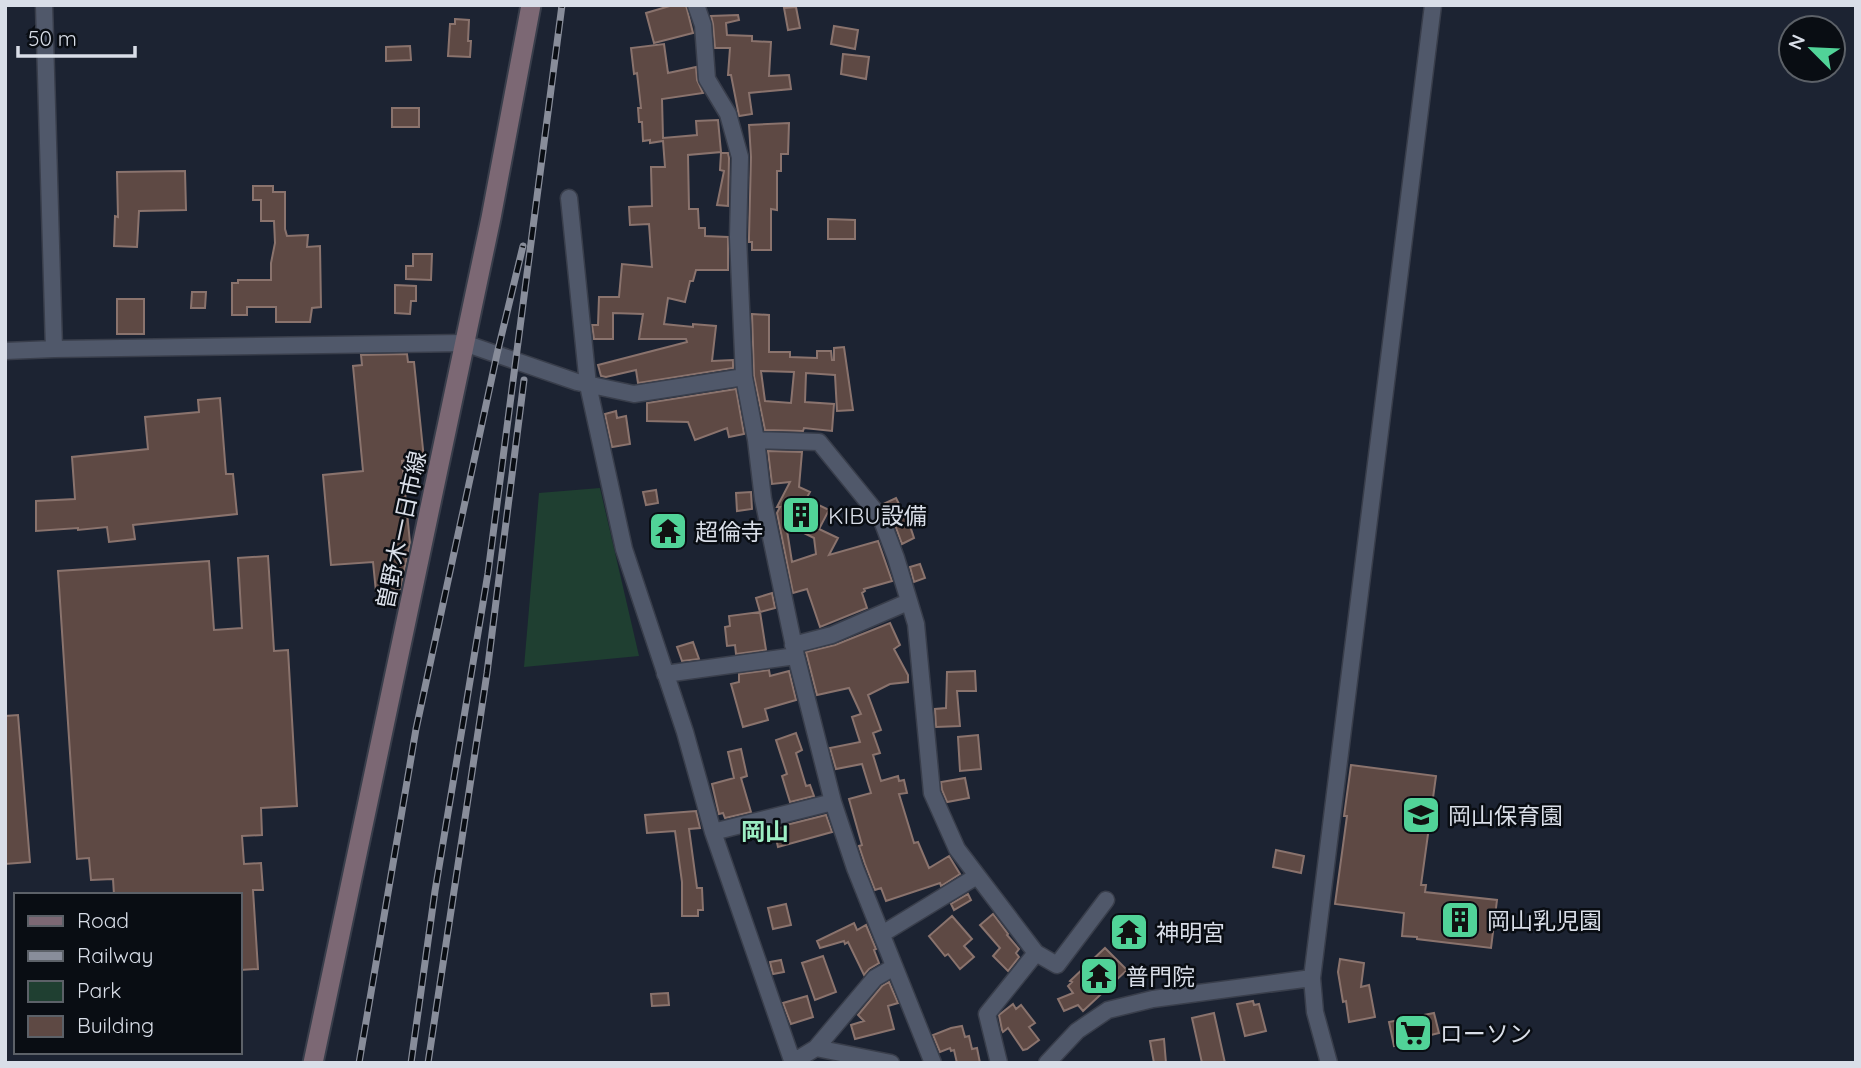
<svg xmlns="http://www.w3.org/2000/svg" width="1861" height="1068" viewBox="0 0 1861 1068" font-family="Quicksand,'Noto Sans JP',sans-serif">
<rect width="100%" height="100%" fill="#1c2332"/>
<!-- green -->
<path fill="#1f3f31" d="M600,488L639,656L524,667L539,493Z"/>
<!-- building -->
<path fill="#5e4944" stroke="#8a736d" stroke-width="2" fill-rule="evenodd" d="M673,5H686L693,33L654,43L646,13Z
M796,7L800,28L788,30L784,8Z
M738,15L739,20L726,23L727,35L752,36V41L771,42L769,76L789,75L791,89L749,93L752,114L739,116L731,75H728L730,48H715L713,24L711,16Z
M455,19L469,20L468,41H471L470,57L448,56L450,24H455Z
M834,26L858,30L855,49L831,44Z
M664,44L668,73L696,67L697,80L703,93L662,99L663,138L697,135L696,121L718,120L721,152L688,155L689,209H698L699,228H705V236L728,237V270H696L693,281H690L685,302L668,298L664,324L693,327V324L716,326L712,361L733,360V368L638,383L636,370L606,377L601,376L598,365L687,342L686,339H639L643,314L613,313V339H594L592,325H598L599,297H619L622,264L652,267L649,224L630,225L629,207L652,206L651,167H665L663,141L650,143V140L643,141L642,122H639L638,108H641L637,73L634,74L631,48Z
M410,46L411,60L386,61V47Z
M843,54L869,57L866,79L841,74Z
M392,108H419V127H392Z
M789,123L788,154H781V171H777V210L771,209V250H752V242H749V237L751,157L749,125Z
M721,153H728L729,158L728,206L717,205L724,171L720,170Z
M185,171L186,210L139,211L137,247L114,246L115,216L118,217L117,172Z
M253,186H273V192H285V229L287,236L308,235L307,247L320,246L321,307L312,308L310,322H276V307H247V315H232V283H238V280H271V263L275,243L274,221H261V200H253Z
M828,219L855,220V239H828Z
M413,254H432L431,280L406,279V266H413Z
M395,285L416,286V301H411L410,314L395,313Z
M192,292H206L205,308H191Z
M117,299H144V334H117Z
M752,314L769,315V352H790V357L817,358V351H831L832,360H834V348L844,347L853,410L837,411L835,375L806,373L805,402L834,404L832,431L804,428L803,431L765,430L754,376ZM761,371L794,372L791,403L765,401Z
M407,354L408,362H414L424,459L402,461L410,543L400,589L376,592L373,562L331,565L323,475L363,471L353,366L362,365L361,355Z
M736,389L744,434L729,437L727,428L695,440L688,422L647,421V403Z
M220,398L226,474H233L237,514L133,525L135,539L109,542L107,527L78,530V528L36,531V501L75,499L72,457L148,449L145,417L199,412L198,400Z
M616,411L617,418L626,416L630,444L612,447L605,414Z
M768,451L802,452L799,487L810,492L806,499L829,510L819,529L838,538L829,555L878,541L892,581L864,589L865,591L862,593L867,608L820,627L807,589L793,593L777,513L780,507H777L790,482L772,484ZM786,524L814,538L816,554L792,562Z
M656,490L658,503L646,505L643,492Z
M751,492L752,509L737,511L736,493Z
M896,498L910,526L914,538L902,544L891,514L883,504Z
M268,556L274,651L288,650L297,806L261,808L262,835L242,836L244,864L261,863L263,890H253L258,969L240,970V895H114L113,879L91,880L89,858L77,859L58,571L209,561L214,630L242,628L238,558Z
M920,564L925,578L914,582L910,567Z
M772,593L775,608L760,612L766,650L736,654L735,645L727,646L725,627L730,626L729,616L760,612L756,598Z
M890,623L900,645L894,649L908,675V682L890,684L868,695L881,730L873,733L880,753L873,755L881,781L898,776L899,781L904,780L907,793L899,794L914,843L918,842L929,868L949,856L960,874L941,886L940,883L886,901L881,888L875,890L865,864L859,846L862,845L849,799L871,793L862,764L836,769L830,748L860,742L852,717L861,714L849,688L817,695L806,652L835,645Z
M693,642L699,659L682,661L677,647Z
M769,670L770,676L789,671L796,700L765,709L768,720L743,727L731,684L739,682V674Z
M975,671L976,691H957L960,726L936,727L935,709L946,708L947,672Z
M18,715L30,862L5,864V716Z
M796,733L802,750L796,753L806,786L810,785L814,796L790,802L782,776L787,774L776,740Z
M978,735L981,769L960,771L958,737Z
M741,749L747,776L741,778L751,812L725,818L723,813L719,814L712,784L734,778L728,752Z
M1351,765L1436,776L1421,885H1426L1425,892L1497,900L1491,948L1417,939V937L1402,936L1404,913L1335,904L1347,816H1344Z
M965,778L969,798L947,802L942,790L941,782Z
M696,811L700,828L689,829L697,888H702L703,910H698V916H682V882L675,831L647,833L645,815Z
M826,815L832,832L778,847L774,830L786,826V825Z
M1276,850L1304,856L1301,873L1273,867Z
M968,894L971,900L954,910L951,904Z
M786,904L791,925L773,929L768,908Z
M993,914L1008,934L1007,935L1019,949L1016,953L1019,957L1008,971L993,956L1000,948L980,925Z
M952,916L972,939L964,946L974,957L960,969L948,954L945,956L929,936Z
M854,923L857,930L866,925L876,949L874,950L879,963L869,969L864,975L848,942L845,944L844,941L820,948L817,941Z
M1105,948L1127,970L1083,1011L1078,1005L1064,1011L1058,999L1073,993L1068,986L1072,982L1070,981Z
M823,956L836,992L815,1000L802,963Z
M1340,959L1364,963L1361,987L1369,985L1375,1017L1349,1022L1346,1001L1343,1002L1338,972Z
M781,960L784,972L773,974L770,962Z
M889,982L898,1003L888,1006L894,1029L855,1039L851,1025L864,1021L858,1015L882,986Z
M668,993L669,1005L652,1006L651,994Z
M807,996L813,1017L791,1024L783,1003Z
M1253,1001L1254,1005L1259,1004L1266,1031L1245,1036L1237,1004Z
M1013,1004L1016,1009L1021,1005L1035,1023L1029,1027L1039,1040L1027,1049L1023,1050L1008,1028L1003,1032L1002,1030L999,1015Z
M1214,1013L1225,1063H1202L1192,1018Z
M1434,1013L1439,1033L1427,1036L1428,1039L1394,1046L1389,1022Z
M962,1026L965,1037L969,1036L972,1049L977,1048L980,1063H957L954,1050L951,1051L950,1048L940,1052L933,1035L951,1028Z
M1164,1039L1166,1063H1154L1150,1041Z"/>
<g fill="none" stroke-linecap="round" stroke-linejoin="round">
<defs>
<path id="minor" d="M44,5L54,349
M696,5L703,25L707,79L728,114L740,157L738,237L744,377L756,440L763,499L796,656L833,802L855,868L933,1063
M569,198L588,385L624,549L685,732L713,832L793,1063
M5,351L54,349L464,343L577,382L634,394L744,377
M756,440L819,442L881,518L896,558L916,624L932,793L957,849L1036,953L1057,965L1106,900
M793,645L832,635L908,602
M665,674L796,656
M713,832L833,802
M882,934L977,876
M816,1048L875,978L894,967
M793,1062L816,1048L891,1063
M999,1063L987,1014L1036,953
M1047,1063L1077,1031L1108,1010L1153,999L1312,978
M1329,1063L1315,1012L1312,978L1433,5"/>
<path id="secondary" d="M313,1063L491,218L531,5"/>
</defs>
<!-- minor casing -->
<use href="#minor" stroke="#393e4b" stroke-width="19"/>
<!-- secondary casing -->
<use href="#secondary" stroke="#393e4b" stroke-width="23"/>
<!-- minor -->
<use href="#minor" stroke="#50586a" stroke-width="16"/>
<!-- secondary -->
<use href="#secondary" stroke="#7c6874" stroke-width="19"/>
<defs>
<path id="rail" d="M359,1063L416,729L497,354L523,246
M411,1063L435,891L488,573L562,5
M428,1063L487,673L524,380"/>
</defs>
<!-- rail casing -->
<use href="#rail" stroke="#888d9a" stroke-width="7"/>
<!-- rail -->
<use href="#rail" stroke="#090d13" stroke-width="4.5" stroke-dasharray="13" stroke-linecap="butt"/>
</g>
<!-- icons -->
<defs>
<symbol id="building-square" viewBox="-11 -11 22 22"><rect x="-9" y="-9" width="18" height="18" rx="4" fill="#51d398" stroke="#090d13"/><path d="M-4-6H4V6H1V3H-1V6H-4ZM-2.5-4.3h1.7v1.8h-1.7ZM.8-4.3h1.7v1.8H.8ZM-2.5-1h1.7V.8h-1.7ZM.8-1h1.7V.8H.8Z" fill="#111"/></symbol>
<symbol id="temple-square" viewBox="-11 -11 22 22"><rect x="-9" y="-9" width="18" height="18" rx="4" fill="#51d398" stroke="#090d13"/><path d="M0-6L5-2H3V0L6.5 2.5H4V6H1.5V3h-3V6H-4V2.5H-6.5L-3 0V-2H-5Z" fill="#111"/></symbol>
<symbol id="school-square" viewBox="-11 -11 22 22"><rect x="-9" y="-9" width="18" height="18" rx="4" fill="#51d398" stroke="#090d13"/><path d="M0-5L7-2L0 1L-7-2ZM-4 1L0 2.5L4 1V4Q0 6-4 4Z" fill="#111"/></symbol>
<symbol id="supermarket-square" viewBox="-11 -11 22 22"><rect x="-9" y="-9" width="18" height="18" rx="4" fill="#51d398" stroke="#090d13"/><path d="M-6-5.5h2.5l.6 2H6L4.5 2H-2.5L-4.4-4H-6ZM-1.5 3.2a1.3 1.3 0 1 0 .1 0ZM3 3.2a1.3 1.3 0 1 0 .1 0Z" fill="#111"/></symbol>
</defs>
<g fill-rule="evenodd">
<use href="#building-square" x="779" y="493" width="44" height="44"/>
<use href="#temple-square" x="646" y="509" width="44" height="44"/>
<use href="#school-square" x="1399" y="793" width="44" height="44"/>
<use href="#building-square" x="1438" y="898" width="44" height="44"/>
<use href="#temple-square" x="1107" y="910" width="44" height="44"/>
<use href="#temple-square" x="1077" y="954" width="44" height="44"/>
<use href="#supermarket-square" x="1391" y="1011" width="44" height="44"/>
</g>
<g text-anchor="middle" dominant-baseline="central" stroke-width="5" stroke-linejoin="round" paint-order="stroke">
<!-- poi labels -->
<g font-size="23" fill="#d9dee8" stroke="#090d13" text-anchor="start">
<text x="828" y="515">KIBU設備</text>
<text x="695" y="531">超倫寺</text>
<text x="1448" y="815">岡山保育園</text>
<text x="1487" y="920">岡山乳児園</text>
<text x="1156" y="932">神明宮</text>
<text x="1126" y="976">普門院</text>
<text x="1440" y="1033">ローソン</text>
</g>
<!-- street labels -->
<g font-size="23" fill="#d9dee8" stroke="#090d13">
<text transform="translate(401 530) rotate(-78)">曽野木一日市線</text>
</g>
<!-- neighbourhood labels -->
<g font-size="24" font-weight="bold" fill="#9deec3" stroke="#090d13">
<text x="765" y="831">岡山</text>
</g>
</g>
<!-- border -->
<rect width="1861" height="1068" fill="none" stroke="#d9dee8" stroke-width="14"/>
<!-- legend -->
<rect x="14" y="893" width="228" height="161" fill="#090d13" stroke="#5c6168" stroke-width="2"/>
<rect x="28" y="916" width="35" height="10" fill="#7c6874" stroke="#5c6168" stroke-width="2"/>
<text x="77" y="928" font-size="21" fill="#d9dee8">Road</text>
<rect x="28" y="951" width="35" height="10" fill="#888d9a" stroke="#5c6168" stroke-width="2"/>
<text x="77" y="963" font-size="21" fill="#d9dee8">Railway</text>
<rect x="28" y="981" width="35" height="21" fill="#1f3f31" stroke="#5c6168" stroke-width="2"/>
<text x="77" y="998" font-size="21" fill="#d9dee8">Park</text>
<rect x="28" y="1016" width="35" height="21" fill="#5e4944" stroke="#5c6168" stroke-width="2"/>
<text x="77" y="1033" font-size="21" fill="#d9dee8">Building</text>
<!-- north arrow -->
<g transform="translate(1812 49) rotate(294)"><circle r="33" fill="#090d13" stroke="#5c6168" stroke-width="2"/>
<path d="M0-5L12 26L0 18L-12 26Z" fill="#51d398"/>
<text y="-10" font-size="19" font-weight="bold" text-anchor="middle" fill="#d9dee8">N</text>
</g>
<!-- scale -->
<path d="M18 46v10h117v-10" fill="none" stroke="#d9dee8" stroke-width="3.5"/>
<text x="28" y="46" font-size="21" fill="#d9dee8" stroke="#090d13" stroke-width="5" paint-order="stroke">50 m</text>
</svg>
